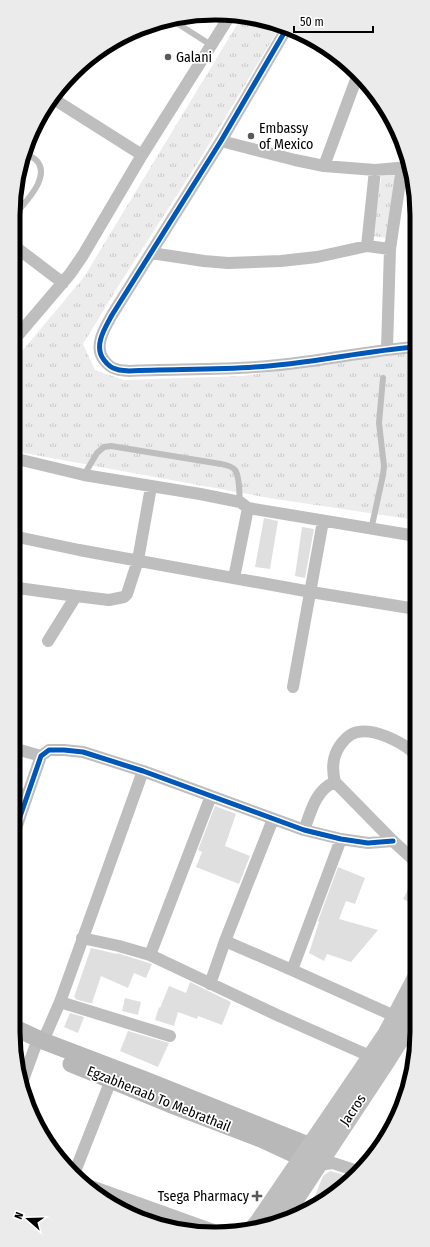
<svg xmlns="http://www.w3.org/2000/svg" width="430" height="1247" viewBox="0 0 430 1247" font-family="'Fira Sans Condensed',sans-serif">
<defs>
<pattern id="grass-tufts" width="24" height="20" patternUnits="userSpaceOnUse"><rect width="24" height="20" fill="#ececec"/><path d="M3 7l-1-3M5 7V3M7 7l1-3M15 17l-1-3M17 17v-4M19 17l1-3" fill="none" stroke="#c9c9c9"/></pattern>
</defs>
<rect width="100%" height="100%" fill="#fff"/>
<!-- grass -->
<path fill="url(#grass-tufts)" d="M241,18L267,20L281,25L202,156L119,285L83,344L95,370L124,380L242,376L399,354H416V520L269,498L24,453L13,444V362L84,277Z
M382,173L397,176L387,238L372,236Z"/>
<!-- building -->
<path fill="#dfdfdf" d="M264,518L278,521L270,569L255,567Z
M302,527L314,529L305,578L295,576Z
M215,806L236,814L225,846L250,856L239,884L196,867L202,852L198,850Z
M338,867L365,878L355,904L346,901L339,919L378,930L351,962L327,954L324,961L309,953L319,922L318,921Z
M417,873V906L403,899Z
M91,948L117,954V953L152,964L146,978L134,973L128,988L101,976L92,1003H89L75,999L76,998L74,997Z
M190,982L231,1002L222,1025L198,1016L197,1019L178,1012L174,1026L155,1020L159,1007L160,1008L169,986L186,993Z
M125,998L141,1002L138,1015L122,1011Z
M70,1013L84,1017L78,1033L64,1027Z
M128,1031L169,1043L158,1067L120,1051Z
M330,1171L350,1177L327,1200L323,1202L314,1198L323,1176Z"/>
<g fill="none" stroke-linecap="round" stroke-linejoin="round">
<!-- service -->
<path stroke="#bebebe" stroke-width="6" d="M172,20L211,45
M13,217C23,204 54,176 35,159C32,157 28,155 25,153
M84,475L97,453L104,447L111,446L221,464C226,465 232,466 235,470C240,476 239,494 240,502
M371,530L383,475L384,466L379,423L383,378"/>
<!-- minor -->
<path stroke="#bebebe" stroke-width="12" d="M287,28L221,141L112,315C105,328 93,346 104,360C107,364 111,368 116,369C120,371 125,370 129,371C171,369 213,370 255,367C309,364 362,351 416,347
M52,98L142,155
M221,141L295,160L324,166L375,170L409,167
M324,166L358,74
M13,245L63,283
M367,246L375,170
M151,253L204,261L228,263L281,261L317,257L367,246L390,249
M13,341L70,274L83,255L142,155L229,17
M387,349L390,249L402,168
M13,458L84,475L200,494L240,502L248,508L416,536
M13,536L79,550L311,592L416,609
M234,578L248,508
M13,586L18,588L76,596L109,600L124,597L127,594L138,560L151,487
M48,641L76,596
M293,687L323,521
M13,748L41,756
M416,755C403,742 370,725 352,734C346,737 343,741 339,747C332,758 332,770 335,782L393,841L417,863
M13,792L27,796
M304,830C311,812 315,790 335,782
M13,837L41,756L49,750H64L83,752L143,771L304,830L341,839L368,843L393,841
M82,938L119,946L150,955L277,1015L372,1057
M225,941L292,970L401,1019
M150,955L211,796
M292,970L341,839
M210,984L225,941L273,819
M60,1002L170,1036
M43,1041L60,1002L143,771
M23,1080L35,1047
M317,1165L333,1163L357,1171
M74,1174L111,1080
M88,1185L216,1231"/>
<!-- secondary -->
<path stroke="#b8b8b8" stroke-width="17" d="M13,1027L43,1041L148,1081L323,1151
M71,1064L169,1104L261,1139L315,1164"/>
<!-- primary -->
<path stroke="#bebebe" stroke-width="19" d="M276,1223L289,1208L384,1064L417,1012
M254,1228L259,1222L387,1034L417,977"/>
<defs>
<path id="cycleway" d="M287,28L221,141L112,315C105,328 93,346 104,360C107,364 111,368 116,369C120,371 125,370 129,371C171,369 213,370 255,367C309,364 362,351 416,347
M13,837L41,756L49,750H64L83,752L143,771L304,830L341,839L368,843L393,841"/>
</defs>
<!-- cycleway casing -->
<use href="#cycleway" stroke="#fff" stroke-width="8"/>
<!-- cycleway -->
<use href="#cycleway" stroke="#0057b8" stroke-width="5"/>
</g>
<!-- markers -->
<g fill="#595959" stroke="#fff" stroke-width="1.5">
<circle cx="168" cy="57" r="4"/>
<circle cx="251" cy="136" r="4"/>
<path d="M255 1190h4v4h4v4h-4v4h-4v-4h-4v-4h4z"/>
</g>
<g text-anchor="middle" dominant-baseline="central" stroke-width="3.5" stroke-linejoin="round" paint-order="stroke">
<!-- poi labels -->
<g font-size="14" fill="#000" stroke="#fff" text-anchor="start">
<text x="176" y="57">Galani</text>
<text x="259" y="128">Embassy<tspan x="259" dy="16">of Mexico</tspan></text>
<text x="249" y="1196" text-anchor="end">Tsega Pharmacy</text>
</g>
<!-- street labels -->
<g font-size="14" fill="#000" stroke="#fff">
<text transform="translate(159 1099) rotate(22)">Egzabheraab To Mebrathail</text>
<text transform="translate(353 1110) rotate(-56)">Jacros</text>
</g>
</g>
<!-- crop -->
<path d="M0 0H430V1247H0ZM215 20H215A195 195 0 0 1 410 215V1032A195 195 0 0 1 215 1227H215A195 195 0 0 1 20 1032V215A195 195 0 0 1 215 20Z" fill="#ebebeb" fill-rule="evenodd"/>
<path fill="none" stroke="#000" stroke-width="5" d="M215 20H215A195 195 0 0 1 410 215V1032A195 195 0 0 1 215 1227H215A195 195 0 0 1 20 1032V215A195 195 0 0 1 215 20Z"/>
<!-- north arrow -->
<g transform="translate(28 1219) rotate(290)" stroke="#ffffff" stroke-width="3" paint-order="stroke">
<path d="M0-3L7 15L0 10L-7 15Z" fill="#000000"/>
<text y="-6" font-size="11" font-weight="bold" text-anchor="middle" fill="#000000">N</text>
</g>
<!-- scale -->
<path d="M294 26v6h79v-6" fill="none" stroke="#000000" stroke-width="2"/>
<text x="300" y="26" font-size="12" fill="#000000" stroke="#ffffff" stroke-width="3" paint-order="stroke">50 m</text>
</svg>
